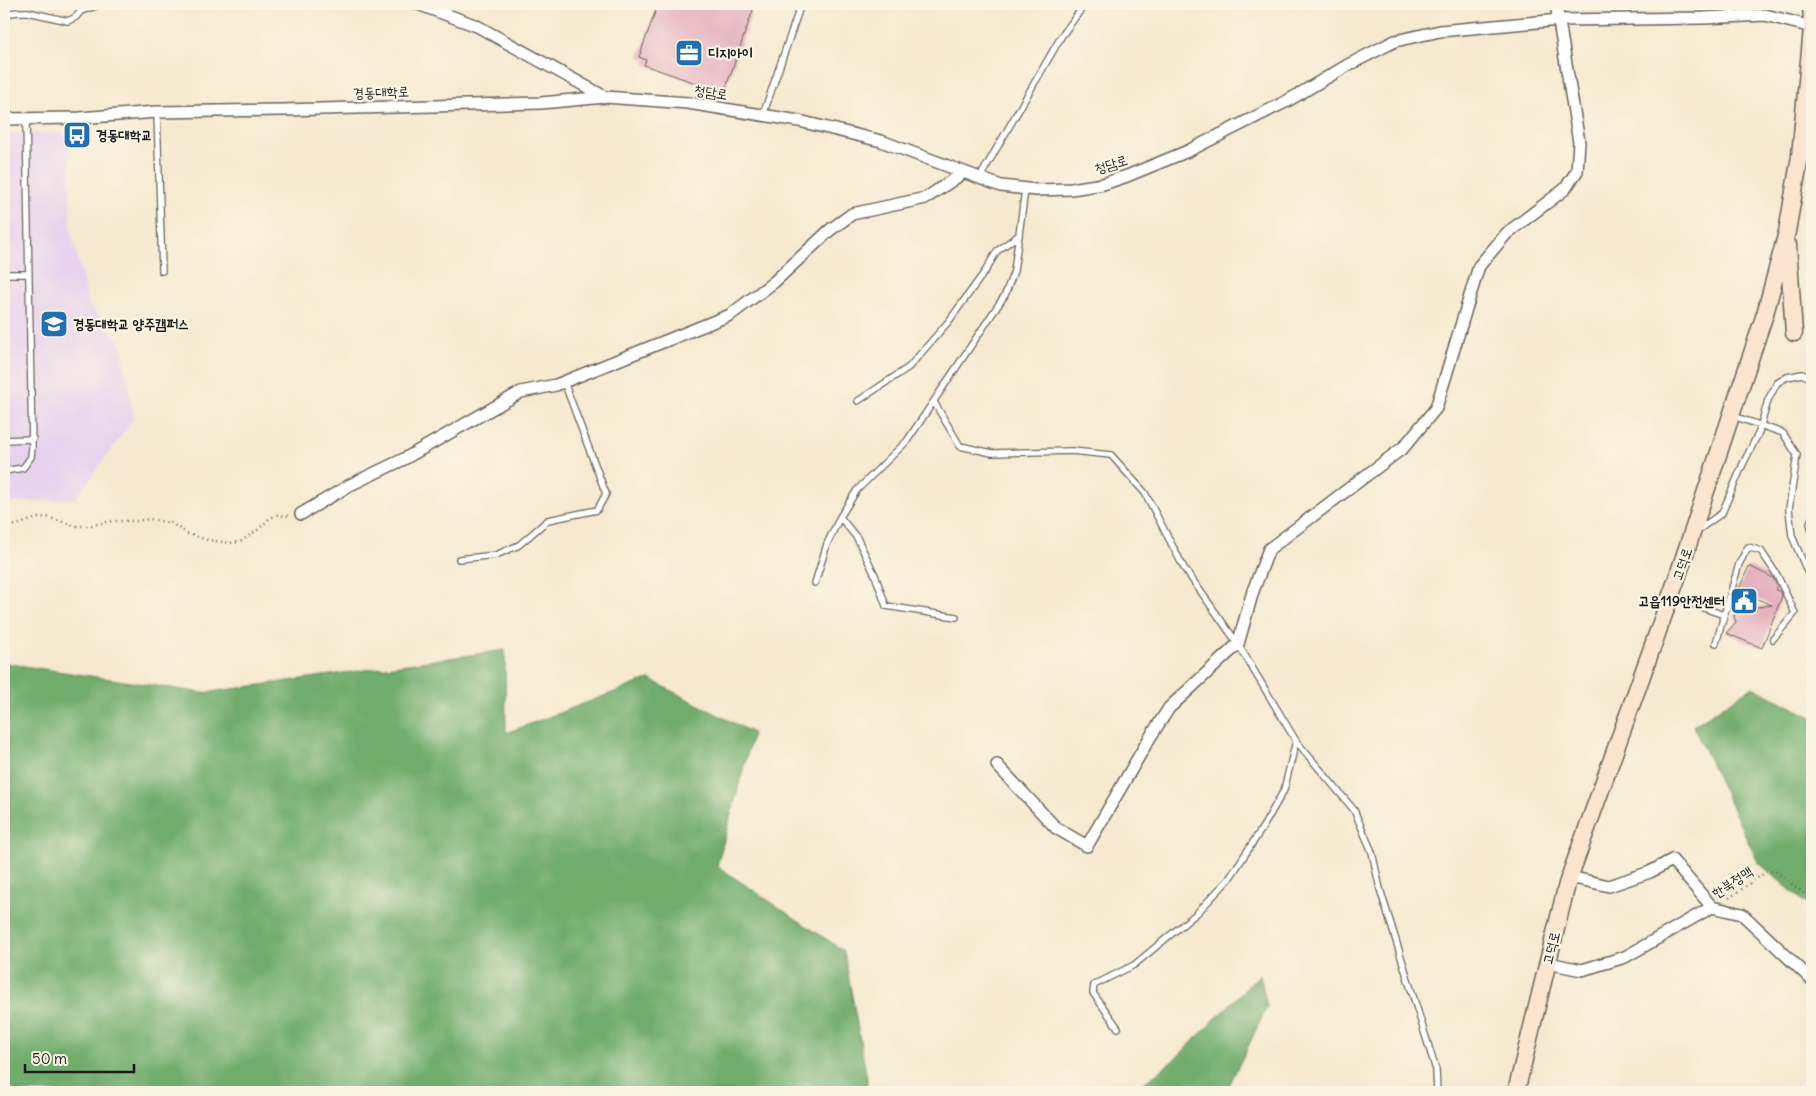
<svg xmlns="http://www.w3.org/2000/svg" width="1816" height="1096" viewBox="0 0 1816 1096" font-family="Delius,'Poor Story',sans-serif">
<rect width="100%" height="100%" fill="#fcf5e5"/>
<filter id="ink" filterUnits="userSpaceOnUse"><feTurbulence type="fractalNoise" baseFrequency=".02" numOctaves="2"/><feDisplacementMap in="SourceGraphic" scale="10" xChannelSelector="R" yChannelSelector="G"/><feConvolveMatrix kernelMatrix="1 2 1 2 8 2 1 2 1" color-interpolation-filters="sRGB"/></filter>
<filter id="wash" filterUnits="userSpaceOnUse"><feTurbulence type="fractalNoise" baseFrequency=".0096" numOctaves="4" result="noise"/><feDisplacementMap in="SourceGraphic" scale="20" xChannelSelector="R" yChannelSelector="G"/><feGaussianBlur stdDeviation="1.12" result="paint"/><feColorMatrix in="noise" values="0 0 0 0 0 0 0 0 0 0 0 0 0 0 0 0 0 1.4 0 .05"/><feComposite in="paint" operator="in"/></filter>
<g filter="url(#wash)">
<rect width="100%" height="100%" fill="#f6e9cf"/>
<!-- built -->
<path fill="#e8d2ee" d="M4,133H69L71,231L89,305L121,344L134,418L76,498L4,504Z"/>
<!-- forest -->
<path fill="#70ac6c" stroke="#466444" d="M505,650L506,733L649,679L753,733L717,866L844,951L867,1079V1092H4V663L204,693Z
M1752,687L1812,717V909L1758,862L1693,726Z
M1260,974L1267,1007L1226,1092H1132L1174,1060Z"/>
<g id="blocks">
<!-- building -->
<path fill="#e5b0c0" d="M658,4H755L724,93L644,65L646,60L639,57Z
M1749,566L1773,578L1777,586L1775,590L1779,591L1782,596L1762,648L1726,633L1736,622L1734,616L1736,610L1772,605L1738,591Z"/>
</g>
</g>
<g filter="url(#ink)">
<use href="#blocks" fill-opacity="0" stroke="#68645b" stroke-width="1"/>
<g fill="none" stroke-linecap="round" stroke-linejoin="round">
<defs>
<path id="service" d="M4,14L18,12H28L68,21L76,17L81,11L99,5H111
M157,112L162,271
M763,115L801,4
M979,179L1061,37L1085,4
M4,274H29
M858,401L909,367L949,321L986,270L997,251L1019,235
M934,402L960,446L992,453L1072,451L1111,455L1145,493L1184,568L1238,644L1296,741L1354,810L1372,852L1380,889L1436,1070L1437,1092
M1733,416L1783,433L1797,455L1789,509L1792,536L1812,583
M4,440L33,439
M4,471L23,468L31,457L32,447L26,118
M840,517L857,538L875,575L886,606L956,617
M1812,518L1810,523L1812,532
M1698,530L1722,513L1743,464L1759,432L1768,400L1777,383L1787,377L1802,374L1812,379
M459,559L496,555L519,545L548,520L597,510L606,494L564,382
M815,583L827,544L840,517L857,490L907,441L1005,295L1014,271L1025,190
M1672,597L1724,615
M1716,643L1739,564L1748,547L1761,551L1777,575L1795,613L1773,639
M1118,1028L1093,993L1094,985L1134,965L1197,913L1229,879L1263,827L1284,790L1296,741"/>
<path id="minor" d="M418,4L477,26L605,97L688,103L799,121L881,141L1001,186L1036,190L1071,189L1103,184L1127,176L1188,151L1289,100L1348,65L1395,41L1440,31L1560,20L1704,18L1765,15L1812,27
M4,119L79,118L157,112L283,110L541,103L605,97
M301,514L350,485L404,459L521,392L556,385L730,315L774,282L830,230L852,214L926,198L963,173
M997,765L1056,828L1087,846L1149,739L1169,708L1238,644L1253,591L1269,549L1404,447L1436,408L1479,266L1507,233L1565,189L1577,171L1579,142L1556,4
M1570,877L1609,886L1650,872L1672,860L1712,907L1742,914L1812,980
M1548,963L1582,970L1625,957L1712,907"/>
<path id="secondary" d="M1811,4L1812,24
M1788,245L1794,333
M1516,1092L1567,884L1676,581L1765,314L1787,232L1800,156L1812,28"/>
</defs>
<!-- service casing -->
<use href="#service" stroke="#68645b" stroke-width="8"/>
<!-- minor casing -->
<use href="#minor" stroke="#68645b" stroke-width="14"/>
<!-- secondary casing -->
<use href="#secondary" stroke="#68645b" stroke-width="19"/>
<!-- path -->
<path stroke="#68645b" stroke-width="2.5" stroke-dasharray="1 4" stroke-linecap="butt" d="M4,526L17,525L37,518L47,517L76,526H88L112,521H136L150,519L171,523L188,534L208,540L230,543L240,542L259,529L269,519L277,515L290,516
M1729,898L1766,872L1775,871L1812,900"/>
<!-- service -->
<use href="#service" stroke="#fff" stroke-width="5.5"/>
<!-- minor -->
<use href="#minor" stroke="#fff" stroke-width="11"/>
<!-- secondary -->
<use href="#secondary" stroke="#fbe5cf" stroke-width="16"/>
</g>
</g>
<!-- icons -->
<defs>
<symbol id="office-square" viewBox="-11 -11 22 22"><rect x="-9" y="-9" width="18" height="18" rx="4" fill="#1f6fb2" stroke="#fcf5e5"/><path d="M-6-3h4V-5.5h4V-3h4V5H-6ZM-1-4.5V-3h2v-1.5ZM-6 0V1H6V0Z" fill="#fff"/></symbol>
<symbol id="bus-square" viewBox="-11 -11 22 22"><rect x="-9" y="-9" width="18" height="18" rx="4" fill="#1f6fb2" stroke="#fcf5e5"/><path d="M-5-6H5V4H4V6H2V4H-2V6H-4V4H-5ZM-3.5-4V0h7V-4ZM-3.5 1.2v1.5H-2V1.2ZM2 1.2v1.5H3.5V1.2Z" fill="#fff"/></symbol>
<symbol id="university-square" viewBox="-11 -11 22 22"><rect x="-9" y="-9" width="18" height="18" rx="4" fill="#1f6fb2" stroke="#fcf5e5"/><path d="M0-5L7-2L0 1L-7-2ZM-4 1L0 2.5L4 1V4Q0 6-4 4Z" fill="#fff"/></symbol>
<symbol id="civic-square" viewBox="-11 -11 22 22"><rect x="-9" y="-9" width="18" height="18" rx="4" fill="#1f6fb2" stroke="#fcf5e5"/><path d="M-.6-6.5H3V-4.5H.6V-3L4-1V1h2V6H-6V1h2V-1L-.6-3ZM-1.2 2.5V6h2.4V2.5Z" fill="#fff"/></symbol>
</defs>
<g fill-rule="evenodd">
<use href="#office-square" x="673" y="37" width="32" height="32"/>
<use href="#bus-square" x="61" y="119" width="32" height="32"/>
<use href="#university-square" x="38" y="308" width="32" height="32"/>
<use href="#civic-square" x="1728" y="585" width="32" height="32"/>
</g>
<g text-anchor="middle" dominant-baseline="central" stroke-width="4.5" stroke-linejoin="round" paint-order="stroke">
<!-- poi labels -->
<g font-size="14" font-weight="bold" fill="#1c1c1c" stroke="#fcf5e5" text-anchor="start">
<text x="708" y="53">디지아이</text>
<text x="96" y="135">경동대학교</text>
<text x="73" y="324">경동대학교 양주캠퍼스</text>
<text x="1725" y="601" text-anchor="end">고읍119안전센터</text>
</g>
<!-- street labels -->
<g font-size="14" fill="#1c1c1c" stroke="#fcf5e5">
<text transform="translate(381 92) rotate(-2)">경동대학로</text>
<text transform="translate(711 92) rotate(9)">청담로</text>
<text transform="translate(1111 164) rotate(-17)">청담로</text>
<text transform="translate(1682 564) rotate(-71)">고덕로</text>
<text transform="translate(1732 882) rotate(-33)">한북정맥</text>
<text transform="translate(1551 948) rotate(-76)">고덕로</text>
</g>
</g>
<!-- margin -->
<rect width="1816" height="1096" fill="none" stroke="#fcf5e5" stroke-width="20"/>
<!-- scale -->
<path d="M25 1064v8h109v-8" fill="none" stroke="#1c1c1c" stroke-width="2.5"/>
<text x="32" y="1064" font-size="15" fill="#1c1c1c" stroke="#fcf5e5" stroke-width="4" paint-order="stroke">50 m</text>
</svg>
